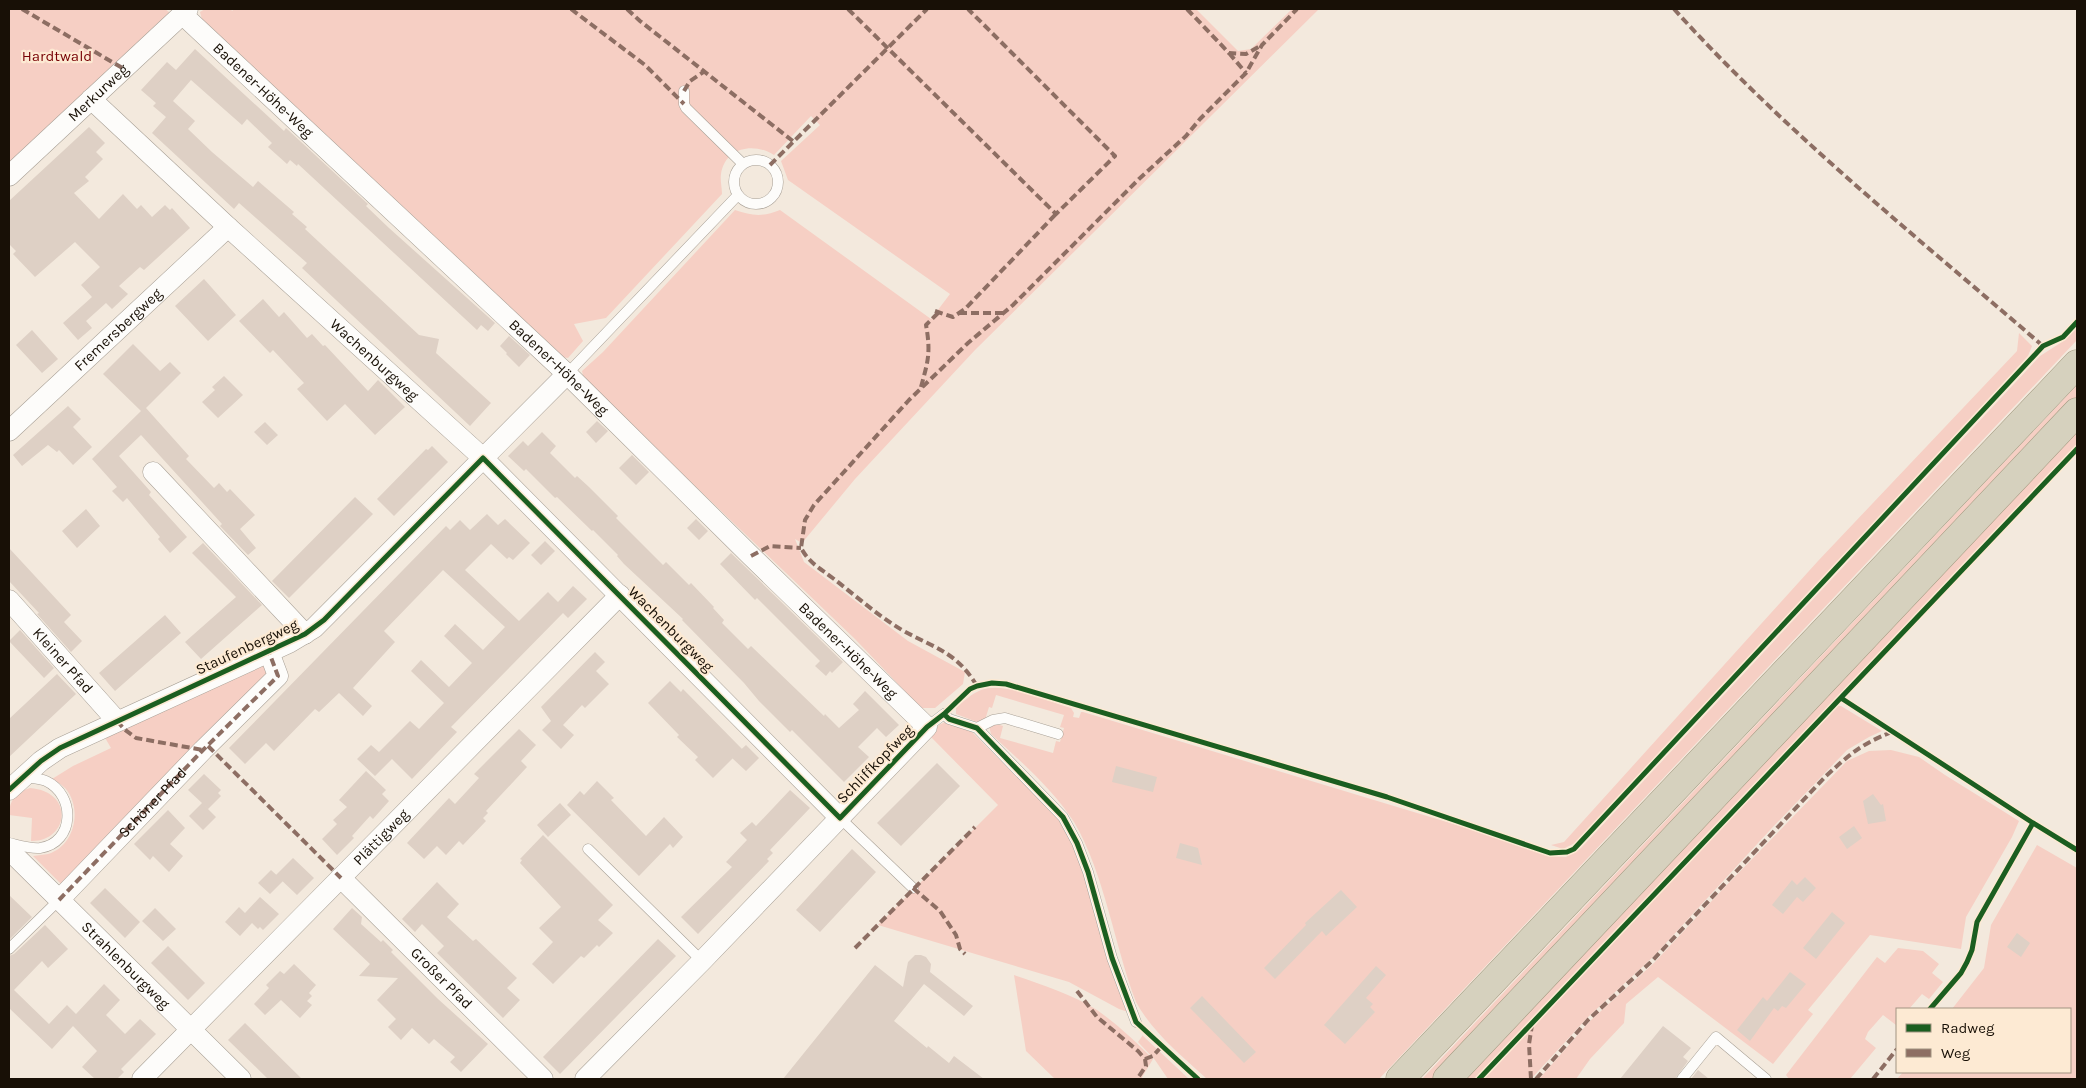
<svg xmlns="http://www.w3.org/2000/svg" width="2086" height="1088" viewBox="0 0 2086 1088" font-family="Karla,sans-serif">
<rect width="100%" height="100%" fill="#f3e9dd"/>
<!-- green -->
<path fill="#f6cfc4" d="M9,9H165L173,15L9,166Z
M205,9H229L233,11L232,9H1196L1238,51L1251,49L1292,9H1319L975,350L855,479L802,543L795,539L804,562L908,641L965,672L963,684L935,708H921L855,639L584,380L582,371L603,352L735,210C752,216 763,217 780,210L931,319L950,294L788,180L781,161L820,125L811,116L774,155C754,142 725,147 721,174C720,180 722,188 722,194L606,318L574,324L583,341L568,358L561,357L204,27L200,12Z
M2077,328V340L1379,1079H1207C1181,1055 1153,1033 1136,1002C1114,944 1105,875 1074,822C1054,790 1019,760 991,734L989,726L996,724L1003,726L1000,738L1053,753L1056,741L1060,742L1064,728L1060,727L1064,715L996,695L992,708L989,707L985,720L977,722L956,714V708C964,701 971,694 981,690C1004,681 1047,701 1071,708L1074,713L1073,717L1079,718L1081,712H1083L1460,826L1549,856L1566,857L1581,848L2040,356L2062,342Z
M2019,333L2032,346L2028,356L1870,528L1577,842L1563,849L1551,845L1564,842L1818,561L2017,351Z
M2077,385V397L1432,1079H1422Z
M2077,428V445L1475,1079H1463Z
M263,663L269,675L61,884L33,856C38,855 44,855 48,854C75,846 83,808 65,788C61,784 56,781 52,779L73,766L111,748L104,736Z
M1838,706H1841L1882,731L1869,737L1847,750L1770,830L1654,956L1588,1017L1531,1079H1483Z
M945,722L952,723L971,731L1059,819L1073,844L1086,876L1128,1012L1119,1009L1069,982L878,925L998,805L930,736L939,725Z
M1891,750L1919,757L1945,775L2019,821L2012,837L1966,917L1961,949L1870,935L1808,1010L1813,1014L1773,1064L1658,977L1626,1004L1624,1023L1590,1059L1576,1079H1539L1590,1021L1654,963L1722,890L1847,761L1869,751Z
M30,788C76,792 68,842 31,841L32,818L9,815C9,800 16,792 30,788Z
M2037,845L2077,868V1079H1897L1903,1072H2070V1009H1952L1984,968L1991,925Z
M1898,948L1923,951L1939,964L1932,973L1943,982L1929,999L1922,994L1909,1009H1897L1896,1025L1883,1015L1868,1032L1865,1039L1876,1048L1850,1079H1789L1786,1075L1877,957L1885,963Z
M1014,975C1042,985 1072,994 1097,1010C1117,1024 1136,1042 1153,1059L1141,1079H1055L1026,1051Z
M1143,1035V1036L1189,1079H1168L1155,1060L1138,1042Z"/>
<!-- building -->
<path fill="#ded0c5" d="M195,49L284,131L286,128L368,204L366,206L389,228L495,323L488,331L481,325L477,330L298,164L297,166L290,160L287,164L268,147L272,143L247,119L242,125L191,80L173,101L195,121L188,129L212,152L253,187L258,181L294,212L292,214L307,227L305,229L419,335L439,339L436,353L491,403L470,426L302,268L307,263L239,203L234,209L152,133L166,117L153,106L156,103L141,90L167,62L176,70Z
M89,127L105,143L96,152L103,159L85,177L89,181L74,193L99,219L123,194L137,209L141,205L152,217L165,205L170,210L172,208L190,228L144,270L140,267L119,286L128,294L112,309L106,303L86,321L92,328L78,340L63,323L92,297L81,285L100,267L75,242L35,277L13,254L16,251L9,244V201Z
M204,279L236,315L208,341L175,306Z
M263,299L279,317L284,312L307,338L312,334L323,346L325,345L368,391L378,380L405,407L375,435L345,404L327,421L297,389L304,383L273,350L270,353L239,321Z
M32,330L58,359L42,373L16,345Z
M509,336L530,355L519,367L506,354L507,353L500,346Z
M133,344L160,371L170,362L181,373L146,408L189,456L186,459L214,488L219,483L227,492L230,489L255,515L240,529L256,548L248,555L220,526L222,524L141,435L119,456L151,492L149,495L187,537L170,553L158,539L160,537L127,498L123,502L112,491L117,487L92,459L141,411L103,374Z
M224,376L243,395L218,418L202,402L215,390L212,387Z
M68,406L81,419L73,427L92,447L73,465L59,450L57,452L48,445L22,466L13,455Z
M597,421L608,431L596,443L586,432Z
M265,422L278,435L267,445L254,432Z
M542,432L556,446L550,453L575,478L577,476L589,487L618,516L616,518L663,565L666,562L689,585L691,583L714,607L713,608L724,620L722,623L748,649L751,646L824,716L825,714L839,728L859,710L853,704L865,691L899,725L886,737L877,728L858,747L869,757L844,782L792,730L790,732L759,701L744,683L682,620L683,619L624,564L617,556L618,555L593,530L592,531L557,497L555,498L526,469L524,471L508,456L523,441L528,446Z
M432,446L448,462L394,516L377,499L426,449L428,450Z
M632,455L649,472L636,485L619,468Z
M355,497L373,514L289,598L272,581Z
M86,509L100,526L77,548L62,531Z
M487,514L498,525L505,519L530,543L513,560L509,557L507,559L491,544L465,570L519,621L548,592L558,602L573,586L587,599L568,618L563,613L451,727L457,732L412,779L392,759L375,776L357,759L371,745L379,752L410,721L419,729L444,703L411,671L421,660L449,687L472,663L444,636L455,624L483,650L505,627L443,570L384,631L395,642L353,688L372,706L363,716L339,693L319,712L315,709L274,751L266,743L245,764L229,748L446,526L450,530L460,520L470,530Z
M696,519L708,531L699,540L687,528Z
M545,541L555,551L541,565L531,555Z
M203,543L262,605L201,659L185,642L236,597L192,553Z
M9,548L71,615L64,622L82,641L71,652L37,614L39,613L9,581Z
M731,553L843,662L832,673L830,671L826,676L815,666L820,661L757,598L755,600L720,564Z
M165,615L181,633L115,691L99,673Z
M20,630L54,668L44,678L9,641Z
M595,652L605,662L596,671L609,684L585,708L582,705L563,725L574,735L561,749L542,730L551,721L541,707Z
M57,674L76,694L9,757V719Z
M670,681L681,692L683,689L742,749L713,778L695,760L698,757L677,737L679,735L648,703Z
M519,729L536,745L521,761L527,767L486,811L488,813L483,818L486,821L463,845L459,841L446,855L437,846L424,859L407,843L449,798L455,804L479,778L474,774Z
M746,745L759,758L746,771L732,758Z
M937,763L960,786L901,846L877,823Z
M1116,766L1157,777L1153,792L1112,782Z
M366,771L386,790L382,794L389,801L373,819L370,816L352,836L354,838L337,855L322,839L337,824L333,820L347,807L339,800Z
M204,774L221,790L218,793L221,796L208,809L204,805L216,817L203,830L189,816L202,803L188,790Z
M597,781L614,798L611,800L646,836L664,817L683,837L673,848L670,844L639,876L567,805L580,791L584,795Z
M790,790L810,808L770,850L773,853L767,859L769,861L698,934L681,917L732,867L726,862L747,840L740,833L752,822L756,826Z
M1873,794L1881,805L1883,804L1886,821L1868,824L1863,801Z
M560,803L571,815L548,837L537,825Z
M168,810L185,828L170,844L183,856L169,872L153,856L150,860L134,844Z
M1854,826L1862,838L1847,849L1839,837Z
M543,835L613,905L598,920L613,933L599,947L597,945L584,958L581,956L553,984L532,964L553,942L539,928L561,907L520,863L522,860L520,859Z
M1180,843L1198,848L1202,865L1176,858Z
M852,849L876,872L820,932L796,910Z
M293,858L314,878L297,895L276,875Z
M271,870L283,881L270,894L258,883Z
M1805,877L1816,888L1803,902L1797,897L1783,914L1772,905L1792,880L1797,885Z
M437,882L459,904L447,917L473,941L476,939L517,978L507,988L520,1000L503,1018L437,953L444,946L422,924L415,932L402,919Z
M105,888L140,922L125,938L90,903Z
M1341,890L1357,907L1326,936L1322,931L1275,979L1264,968L1306,925L1305,923Z
M9,895L32,917L9,940Z
M260,897L279,914L263,930L260,927L258,929L252,923L240,936L225,922L239,907L245,913Z
M155,908L176,929L163,941L142,921Z
M352,908L362,917L361,924L381,942L383,940L393,950L391,952L438,999L488,1044L461,1072L450,1062L455,1057L434,1039L429,1044L412,1028L401,1040L388,1027L396,1019L377,1000L398,978L359,976L370,964L333,929Z
M1832,912L1845,923L1816,959L1803,948Z
M45,925L68,949L48,968L42,961L14,990L49,1024L67,1005L76,1014L104,984L120,1000L106,1015L125,1034L140,1019L156,1034L121,1069L124,1072L117,1079H95L82,1067L97,1051L73,1026L52,1049L9,1008V956L14,954Z
M2017,933L2030,943L2021,957L2007,947Z
M658,939L676,956L560,1074L543,1057Z
M168,946L205,983L188,1000L151,963Z
M915,955H921L926,957L931,964L930,972L973,1006L964,1016L924,984L894,1021L927,1048L928,1046L949,1063L954,1056L984,1079H783L875,965L903,987L908,962Z
M294,964L316,985L309,993L312,996L307,1001L312,1005L300,1018L281,1000L265,1015L254,1004L269,988L266,985L280,971L284,974Z
M1376,966L1386,975L1366,998L1373,1004L1370,1007L1375,1012L1345,1044L1324,1025Z
M1790,972L1806,984L1786,1008L1782,1006L1778,1011L1774,1008L1750,1041L1737,1030L1763,997L1767,1001Z
M1202,996L1256,1052L1244,1063L1190,1008Z
M245,1023L302,1079H268L228,1040Z
M1663,1026L1691,1048L1683,1057L1688,1061L1675,1079H1620Z
M1698,1070L1709,1079H1691Z"/>
<g fill="none" stroke-linecap="round" stroke-linejoin="round">
<defs>
<path id="lane" d="M684,91V104L686,108L743,164
M734 182a22 22 0 1 1 44 0a22 22 0 1 1-44 0Z
M567,374L738,195
M927,727L944,714L949,719L977,728L1063,817L1077,843L1088,872L1112,958L1136,1022
M977,728L993,720L1005,718L1058,734
M840,818L913,888
M9,843C18,845 30,849 40,848C75,843 76,795 46,781C39,778 30,778 23,777
M588,849L702,961
M9,949L59,900
M1682,1079L1716,1037L1766,1079"/>
<g id="street">
<path id="s1" d="M183,15L567,374L751,556L927,727L702,961L585,1079"/>
<path id="s2" d="M91,99L228,227L483,458L840,818"/>
<path id="s3" d="M9,176L188,9"/>
<path id="s4" d="M9,431L228,227"/>
<path d="M153,472L305,634"/>
<path id="s5" d="M9,600L117,721"/>
<path d="M9,790L41,761L60,748L289,643L314,628L567,374"/>
<path id="s6" d="M9,850L241,1079"/>
<path id="s7" d="M341,878L543,1079"/>
<path d="M59,900L203,750L278,676L269,652"/>
<path id="s8" d="M142,1079L620,595"/>
</g>
<path id="highway" d="M1400,1079L2077,364
M1447,1079L2077,412"/>
</defs>
<!-- lane casing -->
<use href="#lane" stroke="#a8a096" stroke-width="11"/>
<!-- street casing -->
<use href="#street" stroke="#a8a096" stroke-width="21"/>
<!-- highway casing -->
<use href="#highway" stroke="#a39a81" stroke-width="29"/>
<!-- lane -->
<use href="#lane" stroke="#fdfcfa" stroke-width="10"/>
<!-- street -->
<use href="#street" stroke="#fdfcfa" stroke-width="20"/>
<!-- highway -->
<use href="#highway" stroke="#d6d1be" stroke-width="28"/>
<!-- quiet -->
<g stroke="#8d6e63" stroke-width="4" stroke-dasharray="8 4" stroke-linecap="butt">
<path d="M22,9L124,69"/>
<path d="M571,9L645,65L684,104"/>
<path d="M627,9L640,21L794,142"/>
<path d="M848,9L1056,214L1115,156L968,9"/>
<path d="M1187,9L1229,53L1246,54L1262,45"/>
<path d="M1674,9C1785,132 1917,237 2043,346"/>
<path d="M1229,53L1246,73"/>
<path d="M684,91L690,81L705,71"/>
<path d="M770,165L927,9"/>
<path d="M935,311L953,317L965,309L1056,214"/>
<path d="M959,313H1003"/>
<path d="M921,387C928,361 931,353 926,325L938,313"/>
<path d="M751,556L770,546L801,548"/>
<path d="M977,686C956,651 934,648 902,630C877,615 856,596 834,579C820,568 810,564 801,548L805,520L814,505L909,400L968,343L1013,305L1139,179L1186,136L1200,119L1246,73L1262,45L1297,9"/>
<path d="M117,721L124,729L136,738L203,750"/>
<path d="M208,746L341,878"/>
<path d="M913,888L940,911L956,935L960,949L965,954"/>
<path id="s9" d="M59,900L203,750L278,676L269,652"/>
<path d="M855,948L975,827"/>
<path d="M1077,991L1097,1017L1138,1051L1145,1059L1146,1066L1137,1079"/>
<path d="M1145,1059L1153,1056L1162,1046"/>
<path d="M1531,1079L1529,1044L1532,1025"/>
<path d="M1536,1079L1588,1020L1652,961L1826,776C1850,754 1861,744 1892,732"/>
<path d="M1873,1079L1897,1049"/>
</g>
<defs>
<path id="cycleway" d="M1841,698L2033,823L2077,850
M944,714L949,719L977,728L1063,817L1077,843L1088,872L1112,958L1136,1022L1198,1079
M9,790L41,761L60,748L305,634L324,620L483,458L840,818L927,727L944,714L970,689L977,686L992,683L1006,684L1387,797L1550,853L1567,852L1574,849L2043,346L2063,337L2077,322
M1930,1009L1961,973L1967,962L1972,950L1977,922L2033,823
M1479,1079L2077,449"/>
</defs>
<!-- cycleway casing -->
<use href="#cycleway" stroke="#fdead3" stroke-width="8"/>
<!-- cycleway -->
<use href="#cycleway" stroke="#1b5e20" stroke-width="5"/>
</g>
<g text-anchor="middle" dominant-baseline="central" stroke-width="4.5" stroke-linejoin="round" paint-order="stroke">
<!-- park labels -->
<g font-size="15" fill="#770104" stroke="#fdead3">
<text x="57" y="56">Hardtwald</text>
</g>
<!-- street labels -->
<g font-size="15" fill="#181006" stroke="#fdead3">
<text stroke="none"><textPath href="#s1" startOffset="110">Badener-Höhe-Weg</textPath></text>
<text stroke="none"><textPath href="#s3" startOffset="122">Merkurweg</textPath></text>
<text stroke="none"><textPath href="#s4" startOffset="149">Fremersbergweg</textPath></text>
<text stroke="none"><textPath href="#s2" startOffset="385">Wachenburgweg</textPath></text>
<text stroke="none"><textPath href="#s1" startOffset="515">Badener-Höhe-Weg</textPath></text>
<text transform="translate(671 629) rotate(45)">Wachenburgweg</text>
<text transform="translate(247 647) rotate(-25)">Staufenbergweg</text>
<text stroke="none"><textPath href="#s1" startOffset="920">Badener-Höhe-Weg</textPath></text>
<text stroke="none"><textPath href="#s5" startOffset="81">Kleiner Pfad</textPath></text>
<text transform="translate(875 764) rotate(-46)">Schliffkopfweg</text>
<text stroke="none"><textPath href="#s9" startOffset="135">Schöner Pfad</textPath></text>
<text stroke="none"><textPath href="#s8" startOffset="340">Plättigweg</textPath></text>
<text stroke="none"><textPath href="#s6" startOffset="164">Strahlenburgweg</textPath></text>
<text stroke="none"><textPath href="#s7" startOffset="142">Großer Pfad</textPath></text>
</g>
</g>
<!-- border -->
<rect width="2086" height="1088" fill="none" stroke="#181006" stroke-width="20"/>
<!-- legend -->
<rect x="1896" y="1008" width="175" height="65" fill="#fdead3" stroke="#a19381"/>
<rect x="1906" y="1024" width="25" height="8" fill="#1b5e20" stroke="#a19381"/>
<text x="1941" y="1033" font-size="15" fill="#181006">Radweg</text>
<rect x="1906" y="1049" width="25" height="8" fill="#8d6e63" stroke="#a19381"/>
<text x="1941" y="1058" font-size="15" fill="#181006">Weg</text>
</svg>
